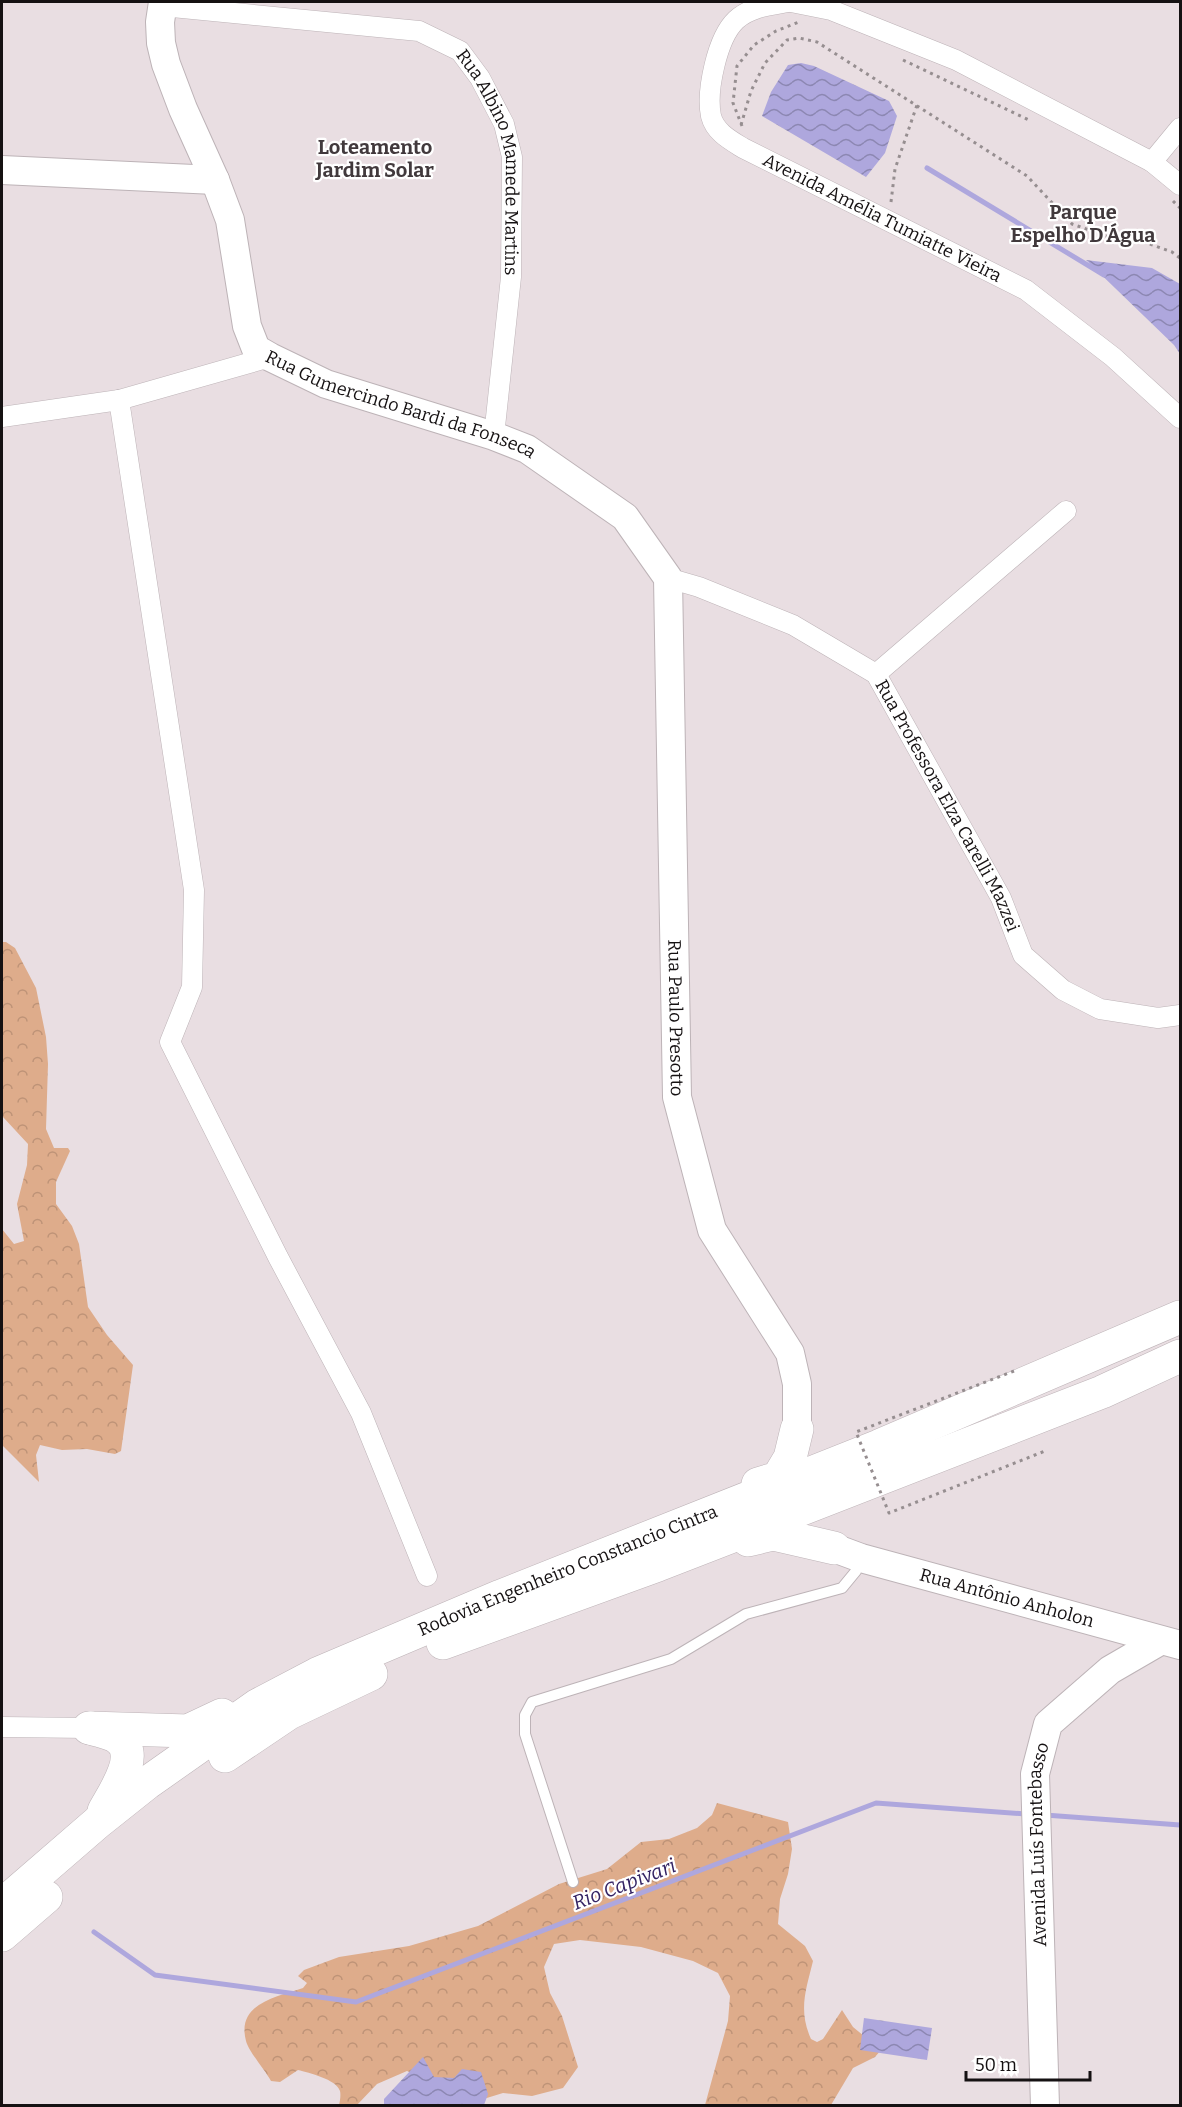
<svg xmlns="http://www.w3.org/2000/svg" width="1182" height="2107" viewBox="0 0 1182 2107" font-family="Bitter,serif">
<defs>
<pattern id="forest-crowns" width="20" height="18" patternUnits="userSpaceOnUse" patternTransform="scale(1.5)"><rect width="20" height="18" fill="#deac8b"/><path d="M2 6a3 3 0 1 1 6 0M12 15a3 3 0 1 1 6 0" fill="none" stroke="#be9377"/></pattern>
<pattern id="water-waves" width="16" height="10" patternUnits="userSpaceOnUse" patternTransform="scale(1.5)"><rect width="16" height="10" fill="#aea7dd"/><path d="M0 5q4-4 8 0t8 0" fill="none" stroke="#8c87b2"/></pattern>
</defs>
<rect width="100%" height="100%" fill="#e9dee2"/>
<!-- forest -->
<path fill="url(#forest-crowns)" d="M2,942H6L15,948L36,988L46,1037L48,1064L46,1129L54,1148H68L70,1151L56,1182V1204L72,1226L79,1244L88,1307L107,1335L133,1365L121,1451L115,1454L87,1449L62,1450L40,1445L36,1455L39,1482L2,1445V1229L14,1244L24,1241L17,1204L27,1165L28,1144L3,1117L2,1112Z
M717,1803L788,1822L792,1849L788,1874L780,1899L778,1924L805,1946L813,1961C806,1990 798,2010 811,2039L817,2042L823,2039L842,2010L853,2027L881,2050L875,2057L853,2068L831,2105H705L728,2021L730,1996L718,1973L693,1961L641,1947L580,1940L554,1944L544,1967L550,1993L562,2016L578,2067L563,2088L532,2096L503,2093L477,2101L407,2071L377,2084L357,2105H339C340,2101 341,2095 340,2091C336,2079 309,2073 298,2070L280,2082L271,2081C265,2070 249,2052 246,2041C236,2003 277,1997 303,1988L307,1983L298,1976L304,1970L339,1957L409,1946L478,1926L559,1884L607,1869L641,1842L669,1839L697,1828L712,1815Z"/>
<!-- water -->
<path fill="url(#water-waves)" d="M801,63L814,66L889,101L897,116L885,153L866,177L762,116L771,92L788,65Z
M1086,260L1152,268L1180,284V354L1174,345Z
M864,2018L932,2028L927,2060L860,2050Z
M423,2057L434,2077L454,2078L462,2069L481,2072L488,2094L484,2105H384V2099Z"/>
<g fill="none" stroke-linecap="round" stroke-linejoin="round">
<!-- stream -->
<path stroke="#aea7dd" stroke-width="5" d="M927,168L1104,275
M1045,1815L1180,1825
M94,1932L155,1975L356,2002L876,1803L1026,1814"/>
<defs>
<path id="lane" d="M573,1882L525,1734V1715L532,1702L671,1659L746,1614L842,1588L856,1571L860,1558"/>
<g id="street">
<path id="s1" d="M788,2C771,5 750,7 736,20C717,38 706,91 711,116C715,132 730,140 743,148L1026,290L1113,357L1180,418"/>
<path d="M791,2L831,10L956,60L1152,162L1180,185"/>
<path id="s2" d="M162,6L419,31L460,51L480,78L504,124L512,157L511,277L494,436"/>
<path d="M1152,162L1180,128"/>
<path d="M119,400L194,890L192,987L170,1042L278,1257L361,1413L427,1576"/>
<path d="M2,417L119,400L270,357"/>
<path id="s3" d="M668,578L699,587L793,625L876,674L1001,898L1023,955L1063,990L1100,1009L1158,1018L1180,1015"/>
<path d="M876,674L1066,511"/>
<path d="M2,1727L89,1728"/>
</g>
<g id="secondary">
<path id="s4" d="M163,2L160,22L161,43L166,64L183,109L215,180L230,220L247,326L256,349L270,357L326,384L494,436L527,449L625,517L668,578L677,1097L712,1230L790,1353L797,1384V1429"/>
<path d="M2,170L215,180"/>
<path id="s5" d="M834,1548L861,1558L1180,1645"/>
<path id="s6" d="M1045,2106L1035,1774L1048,1724L1110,1670L1160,1641"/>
</g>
<g id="highway">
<path d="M758,1484L778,1478L790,1458L797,1429"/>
<path d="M748,1540L773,1534L834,1548"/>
<path d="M443,1643L658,1565L1102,1392L1180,1356"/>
<path d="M89,1728L188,1731L222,1715"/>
<path d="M91,1728C99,1731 111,1733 118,1738C142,1754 113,1794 104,1811"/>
<path d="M225,1756L289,1713L371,1674"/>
<path id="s7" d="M2,1905L98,1822L147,1783L258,1705L317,1674L501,1596L879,1446L1180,1317"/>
<path d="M2,1935L46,1897"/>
</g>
</defs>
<!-- lane casing -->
<use href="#lane" stroke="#bdb3b7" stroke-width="12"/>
<!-- street casing -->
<use href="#street" stroke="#bdb3b7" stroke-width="21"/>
<!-- secondary casing -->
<use href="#secondary" stroke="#bdb3b7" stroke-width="30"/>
<!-- highway casing -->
<use href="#highway" stroke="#bdb3b7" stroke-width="34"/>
<!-- path -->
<path stroke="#968e90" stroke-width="3" stroke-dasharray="3 4.5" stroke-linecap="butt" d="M903,60L1029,120
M741,125L751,91L765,63L787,40L799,38L817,42L1027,176L1072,224L1109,237L1141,241L1172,252L1180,258
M742,126L733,103L737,66L754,45L776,31L799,22
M1173,201L1180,208
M891,202L895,169L917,105"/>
<!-- lane -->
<use href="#lane" stroke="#fff" stroke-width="10"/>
<!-- street -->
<use href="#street" stroke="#fff" stroke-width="20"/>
<!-- secondary -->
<use href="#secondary" stroke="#fff" stroke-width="28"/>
<!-- highway -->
<use href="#highway" stroke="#fff" stroke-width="33"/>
<!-- path-bridge -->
<path stroke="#968e90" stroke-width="3" stroke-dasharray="3 4.5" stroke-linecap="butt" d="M1014,1371L856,1432L889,1513L1045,1451"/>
</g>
<g text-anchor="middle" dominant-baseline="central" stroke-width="4.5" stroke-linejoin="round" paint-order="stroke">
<!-- street labels -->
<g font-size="18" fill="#151112" stroke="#fff">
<text stroke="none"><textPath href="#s2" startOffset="423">Rua Albino Mamede Martins</textPath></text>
<text stroke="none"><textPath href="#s1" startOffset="360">Avenida Amélia Tumiatte Vieira</textPath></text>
<text stroke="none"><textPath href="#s4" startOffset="519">Rua Gumercindo Bardi da Fonseca</textPath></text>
<text stroke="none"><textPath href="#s3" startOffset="380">Rua Professora Elza Carelli Mazzei</textPath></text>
<text stroke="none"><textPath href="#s4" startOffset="1287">Rua Paulo Presotto</textPath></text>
<text stroke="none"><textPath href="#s7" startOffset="663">Rodovia Engenheiro Constancio Cintra</textPath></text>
<text stroke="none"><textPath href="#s5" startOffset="180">Rua Antônio Anholon</textPath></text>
<text stroke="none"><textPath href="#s6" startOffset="262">Avenida Luís Fontebasso</textPath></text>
</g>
<!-- neighbourhood labels -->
<g font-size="20" font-weight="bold" fill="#41393c" stroke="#fff">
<text x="375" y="147">Loteamento<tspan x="375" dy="23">Jardim Solar</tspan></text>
<text x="1083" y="212">Parque<tspan x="1083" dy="23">Espelho D'Água</tspan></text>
</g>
<!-- water labels -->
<g font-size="20" font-style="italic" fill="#342363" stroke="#fff">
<text transform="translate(624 1884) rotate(-21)">Rio Capivari</text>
</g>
</g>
<!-- border -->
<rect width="1182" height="2107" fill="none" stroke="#151112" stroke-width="6"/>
<!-- scale -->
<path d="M966 2071v9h124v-9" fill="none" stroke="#151112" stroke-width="3"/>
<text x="975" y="2071" font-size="18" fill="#151112" stroke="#ffffff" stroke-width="4.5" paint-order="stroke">50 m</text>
</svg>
